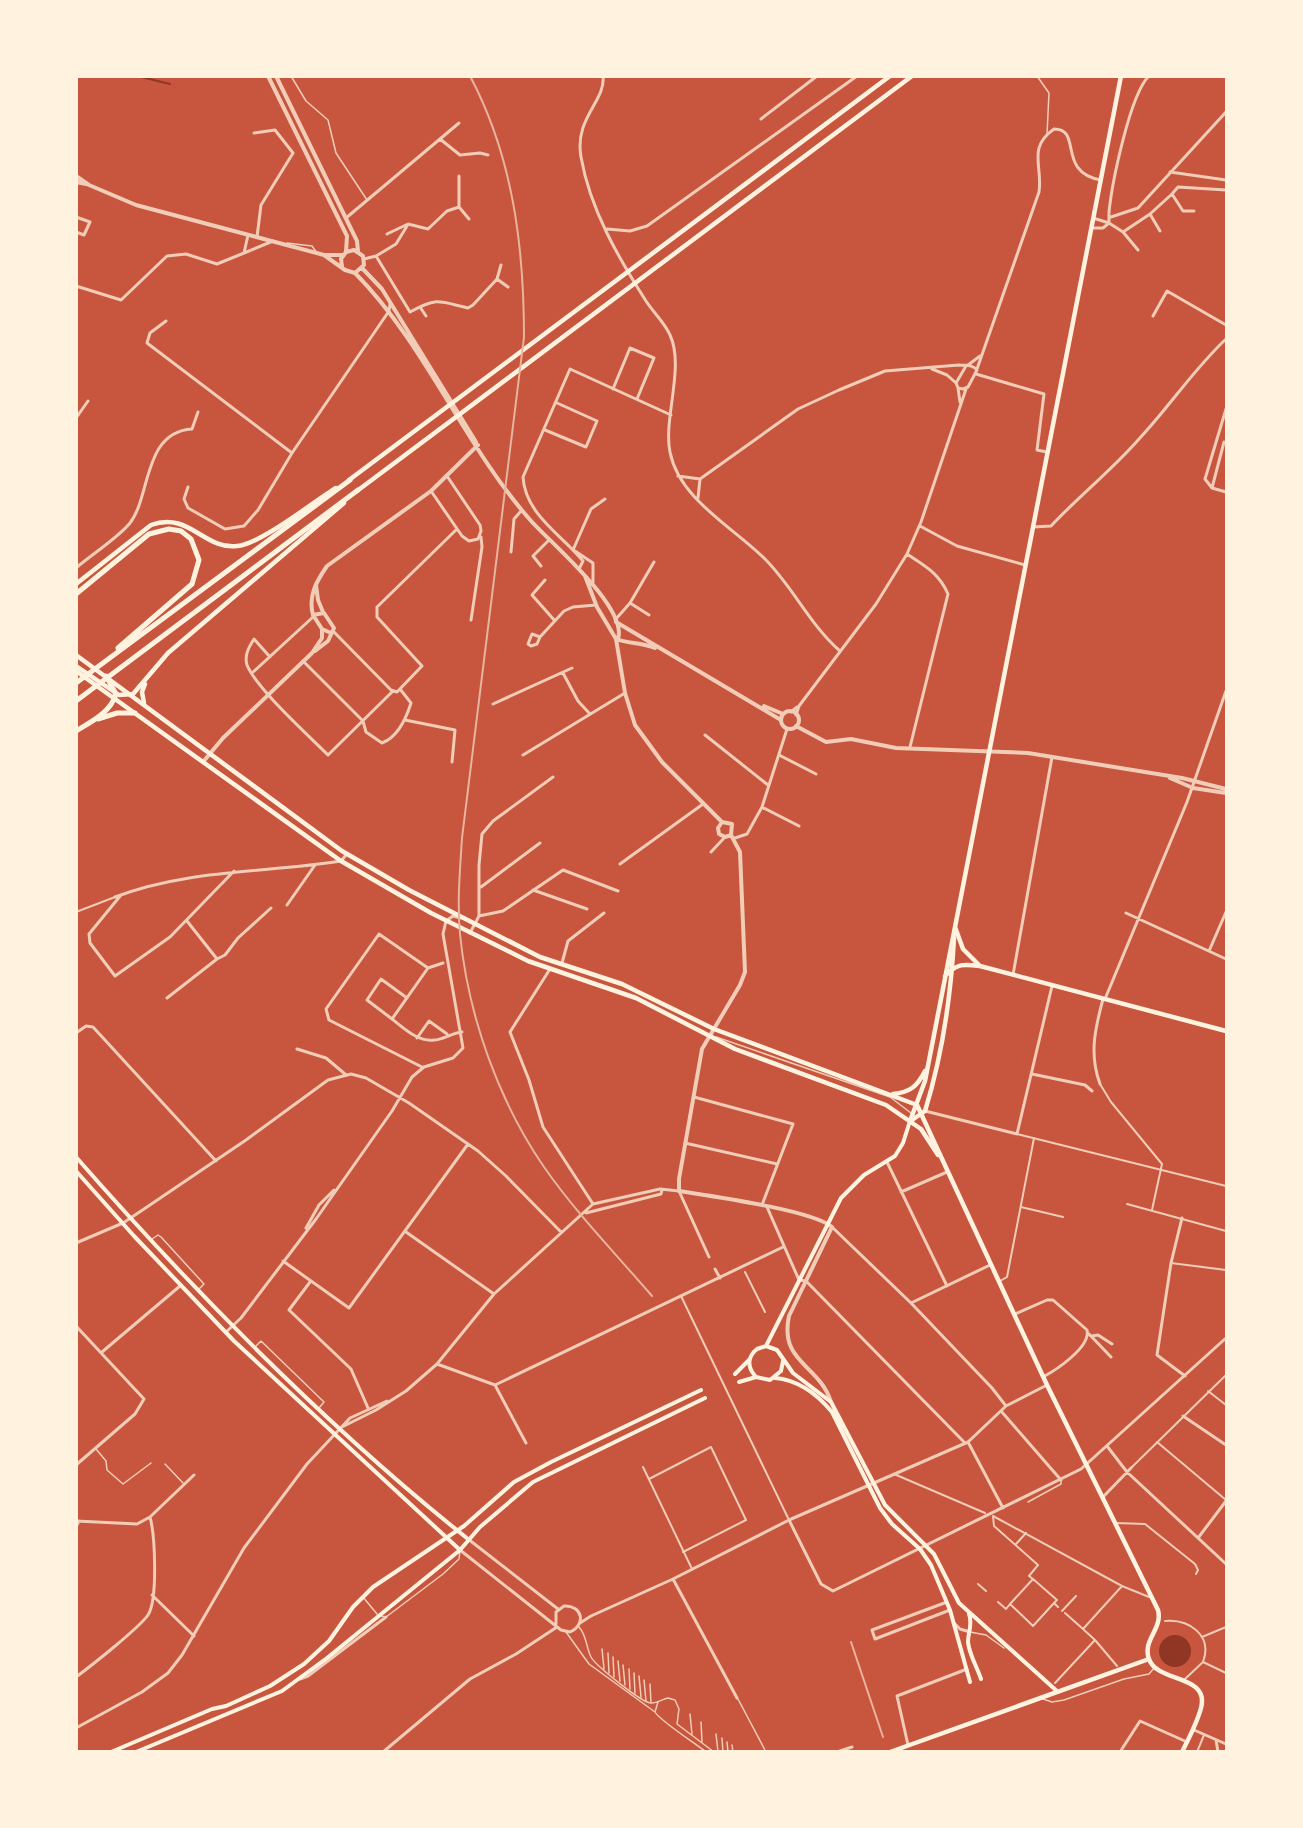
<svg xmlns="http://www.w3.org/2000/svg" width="1303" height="1828" viewBox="0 0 1303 1828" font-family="'Noto Serif',serif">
<rect width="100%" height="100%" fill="#c8553d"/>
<!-- water -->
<path fill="#8f3625" d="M1159 1651a16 16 0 1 1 32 0a16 16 0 1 1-32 0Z"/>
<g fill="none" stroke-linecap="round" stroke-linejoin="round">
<!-- stream -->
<path stroke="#8f3625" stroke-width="2" d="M137,76L170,84"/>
<!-- service -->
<path stroke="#f1ccb7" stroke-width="1.5" d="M291,76L306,101L328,120L336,153L367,200
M1037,76L1049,93L1047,134
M287,243L312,246L317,253
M716,1037L890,1097L911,1113
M152,1239L158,1235L161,1237L204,1284L198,1290
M254,1348L261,1341L324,1402L319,1408
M96,1449L106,1461L107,1470L123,1484L151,1463
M165,1464L183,1483
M1028,1502L1061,1484V1480
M363,1597L377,1614
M381,1616L386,1617L443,1574L459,1559L460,1551
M579,1627C587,1636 586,1647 591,1657C596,1666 640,1701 650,1703C657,1704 662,1699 668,1698L675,1700L679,1709L677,1724L714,1752
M566,1632L589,1664L655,1712C659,1720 696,1744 706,1752
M970,1632L986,1635L1004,1648
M602,1649L604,1669
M608,1653L609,1673
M613,1657L614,1677
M618,1661L620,1681
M623,1665L625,1685
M629,1669L630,1689
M634,1673L635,1693
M639,1676L641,1697
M644,1680L646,1701
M650,1684L651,1703
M738,1699L766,1752
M1043,1699L1052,1702L1064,1700L1124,1679L1149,1674L1154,1668
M655,1712L658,1702
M690,1714L692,1734
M701,1722L702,1742
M716,1734L718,1752
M722,1738L723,1752
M727,1742L728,1752
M732,1745L733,1752"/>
<!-- pedestrian -->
<path stroke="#f1ccb7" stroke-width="2" d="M76,912L115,897
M1100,1084L1111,1102L1162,1164L1152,1210
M1017,1134L1226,1186
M1127,1204L1226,1231
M1021,1207L1063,1217
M1171,1263L1226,1270
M745,1272L765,1312
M1000,1281L1007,1277L1034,1138
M681,1296L789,1520
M1208,1391L1226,1405
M1157,1442L1226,1500
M643,1467L692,1569
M1131,1468L1226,1375
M894,1474L985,1513
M649,1479L711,1447L746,1520L683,1552
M993,1516L1122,1586L1149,1597
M993,1516L994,1526L1038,1565L1029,1576L1033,1579
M1116,1523L1145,1524L1195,1564L1198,1570L1196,1574
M1016,1544L1026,1533
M978,1584L986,1591
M998,1602L1006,1609L1010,1604
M1054,1603L1033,1626L1010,1604L1033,1579L1057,1600L1054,1603L1058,1607
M1062,1611L1076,1596
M1065,1613L1083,1629L1122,1586
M1165,1621C1189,1619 1213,1635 1203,1662L1185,1679
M1202,1637L1226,1627
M1095,1640L1117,1666
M1203,1662L1226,1673
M1055,1683L1095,1640L1083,1629
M1197,1752L1204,1735"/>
<!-- minor -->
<path stroke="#f1ccb7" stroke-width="3" d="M603,76C606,101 574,118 581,157C590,209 618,257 646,301C653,312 665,323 670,335C685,367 663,419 670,452C679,499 733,527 765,559C793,587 810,625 840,651
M761,119L817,76
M254,133L275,130L293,153L261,205L257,237
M440,139L460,155L480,153L488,155
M1170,172L1226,180
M459,176V207L469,219
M1172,194L1178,187L1226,190
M1150,214L1172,194L1183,211H1194
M76,217L90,222L84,235L76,232
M1111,217L1138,208L1226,112
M346,218L459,123
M1091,228H1103L1109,223L1093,218
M607,229L630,231L647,226L857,76
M1123,232L1150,214L1160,231
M387,234L408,224L428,229L447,211L459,207
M1138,250L1123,232L1109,223V212C1112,183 1130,94 1149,76
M244,253L273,241
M376,256L410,312C437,297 438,301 468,308L473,305L497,279L501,265
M364,259L376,256L396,244L407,226
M497,279L508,287
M76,286L121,300L167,256L186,254L217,264L244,253L248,235
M420,307L426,316
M1153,316L1167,291L1226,325
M166,321L150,333L147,343L292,453
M968,365L980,356
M932,369L947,375L956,383
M977,369L1039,192C1043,166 1027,148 1054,129C1083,129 1056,172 1101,180
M976,374L1044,394L1037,450L1047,452
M958,388L960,402
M613,389L630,348L654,358L637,399
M1226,409L1205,479L1212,488L1226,492
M76,418L88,401
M545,430L586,447L597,421L557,403
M678,476L700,479
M700,479L798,409L839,390L885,371L959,365C966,366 972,364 977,370L968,387L963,389L958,388L956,383L966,366
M188,487L184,499L188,508L225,529L244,526L258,510L292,453L389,311L390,304
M1212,488L1224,442
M431,491L462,536L469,541L478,539L481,531L480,525L447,476
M698,498L700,479
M920,526L957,546L1025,565
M1033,527L1051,526C1079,496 1112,470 1139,439C1170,406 1193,370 1226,339
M573,550L591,509L605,499
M575,551L593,563V582
M511,552L514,519L522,510
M907,554C925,566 939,573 948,594L910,747
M541,566L533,556L549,540
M76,568C91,555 119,537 130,523C151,496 143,432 192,429L198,412
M579,569L583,561C562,535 525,514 523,477L570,369L671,415
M545,580L532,595L555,621
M630,603L649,615
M471,620L482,547L481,537
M615,620L630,603L654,562
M333,631L391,690L397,692L422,666L377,617V607L457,529
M540,637L532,634L528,644L531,646L537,644L540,637L564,611L573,607L596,605
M270,657L254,639C249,647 244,655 247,665C256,688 309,736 328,755L393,691
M303,661L363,721L366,732L382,743C398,737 406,719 411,703L400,689
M252,673L313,617
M563,673L578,701L590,714
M493,704L572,668
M791,712L797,707
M796,715L799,706L876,604L907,554L921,522L966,389
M405,720L455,730L452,762
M705,735L768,785
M523,755L625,693
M779,755L816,774
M762,807L799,826
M735,838L747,834L762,807L787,729
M711,852L725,837
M620,864L703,804
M481,887L540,843
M533,890L587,909
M121,895L89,934L90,943L115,976L170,937L234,871
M115,897C188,869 266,873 341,861L346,855
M287,905L315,865
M1126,913L1226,959
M479,916L503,911L563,870L618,891
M470,933L479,916V865L482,834L493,821L553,777
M1209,951L1226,912
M217,959L225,955L238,938L271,908
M443,963L428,968L392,1019C405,1029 418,1042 434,1040C442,1040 452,1033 462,1032
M562,963L568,941L604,913
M550,969L510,1032L529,1080L543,1127L593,1204
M1013,975L1052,757
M167,998L217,959L187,921
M1105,999L1187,802L1226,691
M392,1019L367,1000L381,979L407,998
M76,1033L86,1026L93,1027L216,1161
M417,1038L429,1021L447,1034
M297,1049L326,1058L345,1074
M422,1067L329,1020L326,1009L379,934L428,968
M1032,1074L1085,1085L1092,1091
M1100,1084C1089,1054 1095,1029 1103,999
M694,1097L793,1124L762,1205
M925,1111L1017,1134L1052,986
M685,1143L777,1164
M887,1162L947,1286
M901,1192L947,1172
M767,1207L799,1280L806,1281L965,1443
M586,1213L661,1194L662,1190
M1182,1218L1171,1263L1157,1355L1185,1376
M832,1227L911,1303L992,1388L1006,1406
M306,1228L319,1205L334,1190
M406,1232L494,1294
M76,1243L123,1223L144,1209L246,1140L328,1080L351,1074L366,1078L409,1103L478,1151L506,1176L561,1232
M283,1261L349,1308L468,1144
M715,1269L720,1278
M310,1282L289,1310L351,1369L368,1408
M911,1303L990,1265
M1015,1314L1047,1300H1053L1087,1330C1091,1347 1056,1370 1043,1377
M76,1326L144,1399L135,1414L76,1465
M226,1332L241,1318L316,1219L392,1111L412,1077L424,1067L453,1058L463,1048L443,934L446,921L453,916L461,918
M1089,1334L1111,1357
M1092,1336L1098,1335L1112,1344
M102,1352L180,1286
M437,1364L495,1385L783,1247
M495,1385L526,1443
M1001,1411L1061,1480
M1183,1416L1226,1445
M340,1428L376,1410L406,1391L437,1364L494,1294L593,1204L660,1189L679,1191L709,1257
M968,1442L1003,1508
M1107,1446L1127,1472L1226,1564
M1103,1497L1131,1468
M789,1520L821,1584L833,1591L1081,1469L1226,1338
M76,1521L137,1524L150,1517L194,1475
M76,1527L79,1521
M1198,1538L1226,1501
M468,1539L558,1609
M460,1550L561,1630L570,1632C587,1624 582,1605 564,1606L556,1612V1624
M673,1579L737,1698
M152,1595L194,1636
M947,1602L872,1630L875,1639L950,1610
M580,1623L591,1616L673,1579L789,1520L968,1442L1006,1406L1047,1385
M954,1623L960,1629L970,1632
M76,1677C91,1666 139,1628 148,1615C158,1600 155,1535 150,1517
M300,1679L308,1676L386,1617
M76,1728L142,1692L168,1673L182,1655L244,1548L307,1464L350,1418L387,1401
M1194,1730L1226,1744
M1216,1740L1218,1752
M908,1745L897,1696L967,1669
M383,1752L470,1679L516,1654L557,1627
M837,1752L852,1747
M1120,1752L1140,1721L1187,1742"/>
<!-- tertiary -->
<path stroke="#f1ccb7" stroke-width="4" d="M268,76L347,236L346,252
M276,76L357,241L358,251
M76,176L89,185L136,205L324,255H343
M76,182L86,184
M324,255L345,270L355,273L364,265L363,256L354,250L346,252L341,259L342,266
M362,268L382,289L476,442
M355,273C427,346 464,446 532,522C553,545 628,608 618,639
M585,576L597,607L616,639L625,693L635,725L662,762L722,822
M316,585L318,600L323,612
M313,615C308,596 316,582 327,566L431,491L478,445
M616,622L781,720
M616,639C629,644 641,642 655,648
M315,651L328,641L334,628L324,613L313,615L322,629L331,633
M764,706L783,714
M781 720a9 9 0 1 1 18 0a9 9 0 1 1-18 0Z
M796,726L826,742L851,739L896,748L1028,753L1182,778L1226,789
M203,762L223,738L312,653L322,638V629
M1170,778L1193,788L1226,793
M722,822L718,828L719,834L725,837L731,835
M722,822L732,824L731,835
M731,835L740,852L745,972L740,985L702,1049L679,1179V1191C710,1196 812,1210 832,1227L789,1316C779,1363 819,1364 831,1402"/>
<!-- secondary -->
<path stroke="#fff3e0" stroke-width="4" d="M76,1157C197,1295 325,1425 468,1539
M76,1171L134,1236L234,1341L460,1550
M766,1346L841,1198L864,1175L895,1156L903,1143L910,1121
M783,1361L781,1371L770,1380L756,1377C747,1367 747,1357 757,1349L766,1346L777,1350L793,1373L831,1402L885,1505L934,1554L959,1603L1058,1692
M735,1374L749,1360
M775,1378C799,1380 817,1394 832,1412L880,1508L892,1524L920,1549L931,1565L950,1610L970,1682
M739,1382L756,1377
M969,1614C973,1624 968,1632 968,1642C969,1654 977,1667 981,1679
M111,1752L212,1709L226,1706L270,1686L304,1664L329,1641L353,1607L373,1587L464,1526L514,1482L551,1462L701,1390
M136,1752L282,1691L327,1658L460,1550L480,1527L533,1482L705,1398"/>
<!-- primary -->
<path stroke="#fff3e0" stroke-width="4.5" d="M76,655L342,851L409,890L540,957L622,984L714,1029L917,1105L1047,1385L1158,1610C1163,1629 1142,1640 1149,1659C1157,1683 1210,1674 1201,1708C1197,1723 1189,1738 1182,1752
M76,671L341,861L431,913L528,961L636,998L735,1049L886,1105L921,1129L938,1155
M955,927L963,949L980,966
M945,976C957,963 964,964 980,966L1226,1031
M893,1094C910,1092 917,1087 925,1071
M912,1120L925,1111C942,1056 951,995 954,938
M910,1121L925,1081L1121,76
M890,1752L1149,1659"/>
<!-- trunk -->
<path stroke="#fff3e0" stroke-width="4.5" d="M349,480L890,76
M357,491L912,76
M76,584L151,525C189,511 204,550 237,546C261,544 313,502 336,488
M76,666L119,695L133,694L168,653L344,503
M144,703L142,692L145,684"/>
<!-- motorway -->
<path stroke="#fff3e0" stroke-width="5" d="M76,594L149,534L169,529L181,531L191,539L199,560L192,584L118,648
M76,683L350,480
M76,701L358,490
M98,719L117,713H135
M76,731C91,722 111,712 116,694L106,676"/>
<!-- rail -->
<path stroke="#e9b49f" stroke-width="2" d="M470,76C513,157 524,247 524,337L462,838C460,870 457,902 460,934C468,1015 498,1100 544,1167C576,1213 616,1254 652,1296
M851,1642L883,1737"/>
</g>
<!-- border -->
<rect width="1303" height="1828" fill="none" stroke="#fff3e0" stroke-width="156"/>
</svg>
